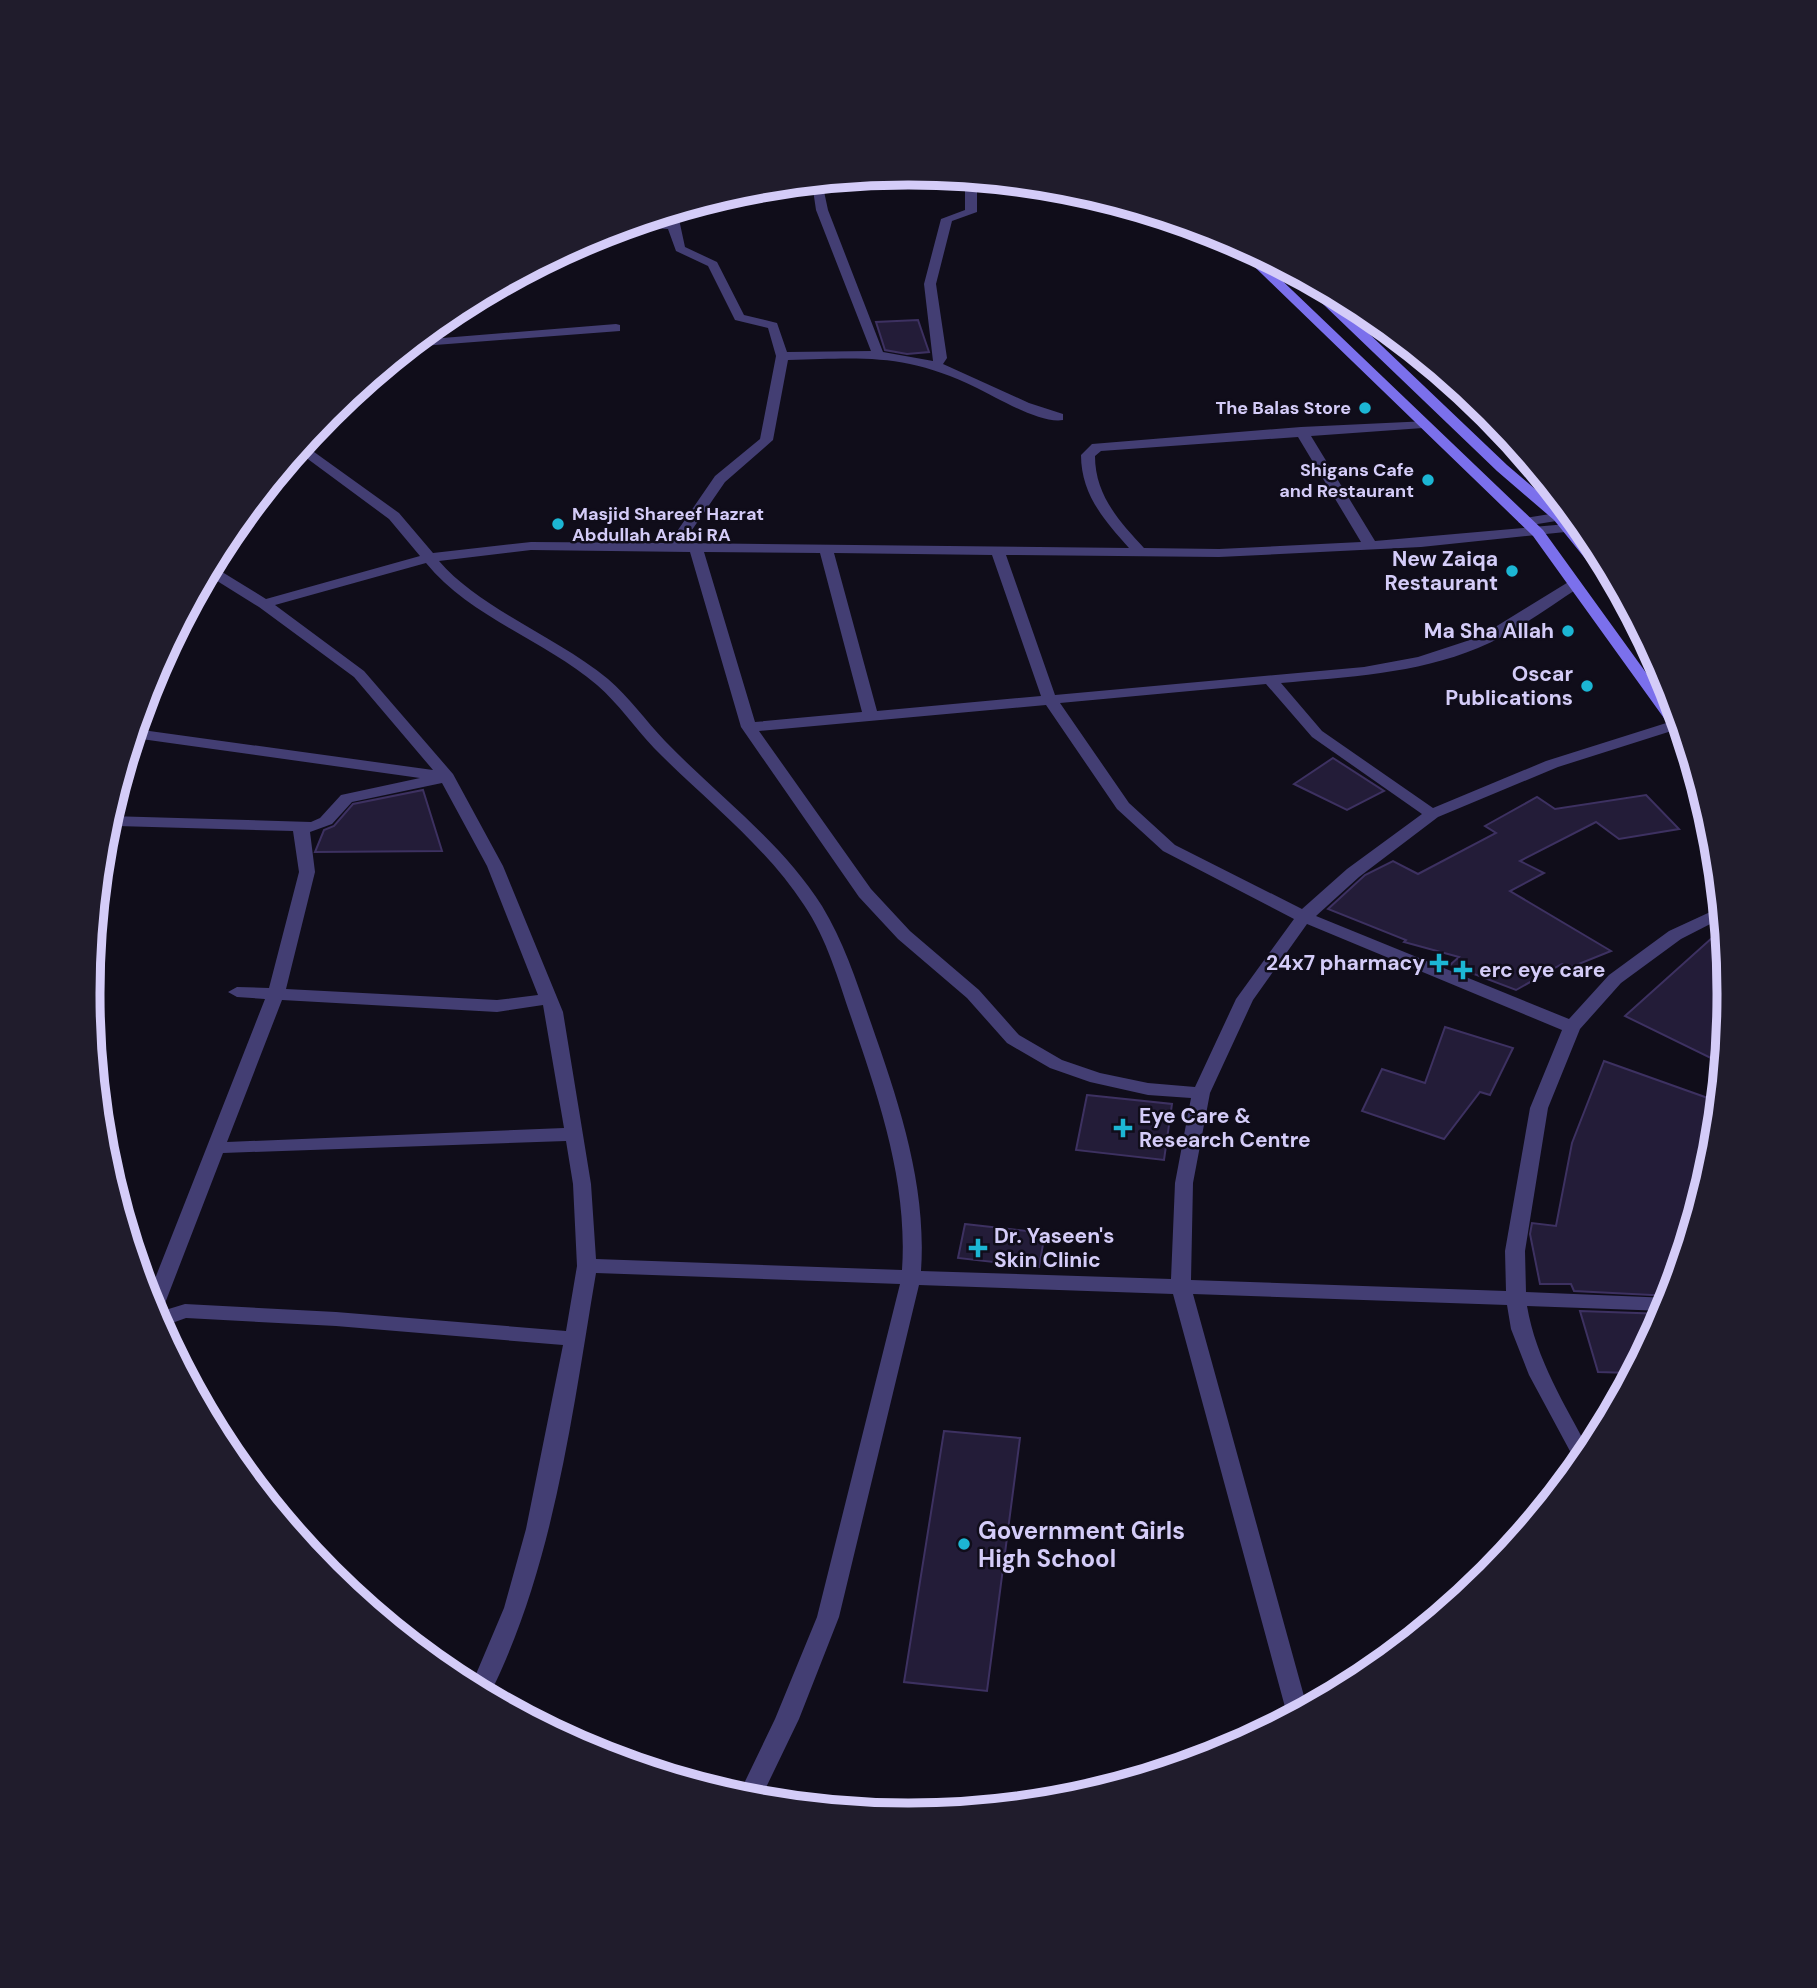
<svg xmlns="http://www.w3.org/2000/svg" width="1817" height="1988" viewBox="0 0 1817 1988" font-family="'DM Sans',sans-serif">
<rect width="100%" height="100%" fill="#100d1a"/>
<!-- building -->
<path fill="#231c38" stroke="#3d3161" stroke-width="2" d="M918,320L929,352L907,354L885,350L876,322Z
M1333,758L1384,791L1347,810L1294,784Z
M423,790L442,851L315,852L324,830L334,826L353,804Z
M1646,795L1679,829L1619,839L1596,822L1520,861L1544,873L1510,891L1611,951L1569,968L1562,964L1516,990L1450,965L1459,957L1404,942L1406,940L1328,909L1365,875L1393,861L1418,874L1496,833L1485,826L1537,797L1555,809Z
M1723,928L1729,994L1723,1064L1625,1016Z
M1445,1027L1513,1048L1490,1095L1480,1092L1444,1139L1362,1111L1382,1069L1425,1083Z
M1604,1061L1719,1102L1714,1155L1671,1296L1574,1291L1571,1284H1540L1530,1234L1532,1223L1556,1226L1572,1143Z
M1087,1095L1172,1104L1164,1160L1076,1150Z
M965,1224L1045,1233L1039,1267L958,1258Z
M1580,1311L1664,1314L1632,1373L1598,1372Z
M944,1431L1020,1438L987,1691L904,1682Z"/>
<g fill="none" stroke-linecap="round" stroke-linejoin="round">
<!-- street -->
<path fill="#433e73" fill-rule="evenodd" d="M965,179L977,180V212L952,221L936,284L947,358L943,364L1029,403L1063,414V420C1041,424 997,398 977,388C905,353 865,358 788,360L773,440L725,482L683,543L1129,548C1104,520 1081,494 1081,455L1092,444L1301,427L1428,421V427L1423,428L1311,436L1375,541L1579,523L1585,530L1421,547L1219,557L1006,555L1055,695L1364,667L1418,657L1479,637L1570,581H1580V587C1547,608 1515,633 1478,648C1416,674 1346,677 1281,683L1322,731L1433,808L1546,761L1679,719L1681,728L1558,767L1438,817L1359,877L1316,916L1569,1019L1609,975L1669,931L1721,907L1722,918L1681,939L1621,983L1580,1029L1548,1108L1525,1251L1526,1292L1670,1298L1666,1311L1527,1306C1536,1359 1565,1405 1590,1452L1578,1466L1529,1375L1511,1329L1507,1305L1193,1294L1307,1707L1288,1718L1173,1294L919,1285L839,1617L799,1719L760,1800L738,1796L775,1719L817,1617L900,1284L596,1273C572,1415 554,1566 489,1696L471,1686L504,1608L526,1529L563,1345L336,1326L186,1318L172,1323L163,1333L147,1299L265,999L237,997L228,992L237,987L269,988L299,872L293,831L117,826L110,848L102,853L109,816L311,822L320,818L341,795L420,778L134,738L135,729L433,770L354,677L259,607L206,574L211,566L214,567L266,599L420,556L389,519L297,451L303,444L399,513L433,553L531,542L669,543L715,476L760,439L776,356L768,328L735,320L708,266L676,251L668,229L624,226L639,222H667V213L677,210L685,247L717,262L744,315L777,323L787,352L871,351L816,210L812,183L822,182L828,210L883,352L933,361L924,284L941,219L965,210ZM1298,437L1361,542L1219,549L1144,548C1119,521 1095,495 1095,456L1101,451ZM531,550L690,552L741,727L859,897L898,939L967,998L1007,1043L1050,1068L1090,1082L1148,1095L1191,1098L1175,1183L1171,1279L921,1271C927,1185 899,1103 871,1023C857,983 844,942 822,906C782,842 717,795 665,741C646,721 629,697 608,679C557,637 479,608 439,561ZM704,552L820,553L862,712L755,722ZM834,553L992,555L1041,696L877,711ZM426,563C470,617 544,640 597,685C618,703 635,728 654,748C704,799 765,845 804,905C827,939 838,979 851,1017C879,1099 908,1182 902,1270L596,1259L591,1184L563,1012L503,866L453,774L364,671L275,605ZM1266,684L1312,737L1422,814L1347,869L1302,909L1175,845L1129,803L1060,703ZM1046,705L1117,809L1163,851L1294,919L1236,999L1195,1087L1148,1083L1100,1073L1062,1060L1019,1035L979,990L910,931L871,889L759,731ZM442,783L487,866L538,995L497,1000L286,989L315,872L310,832L332,824L352,802ZM1307,924L1562,1030L1530,1108L1505,1251L1506,1291L1191,1280L1193,1183L1210,1093L1253,1000ZM282,1000L497,1012L543,1005L564,1128L227,1142ZM566,1141L573,1184L577,1266L566,1331L336,1312L185,1304L162,1311L223,1153Z
M616,324L620,325V331L409,347L418,340Z
M1569,511L1575,518L1525,526L1518,522L1525,518Z"/>
<!-- secondary -->
<path fill="#7b70ec" fill-rule="evenodd" d="M1231,240L1250,250L1543,530L1678,717L1685,740L1679,739L1533,536L1231,244Z
M1300,277L1320,287L1507,465L1564,514L1607,567L1624,599L1617,598L1554,520L1497,471L1300,282Z"/>
</g>
<!-- markers -->
<g fill="#1cb6d4" stroke="#100d1a" stroke-width="2.5">
<circle cx="1365" cy="408" r="7"/>
<circle cx="1428" cy="480" r="7"/>
<circle cx="558" cy="524" r="7"/>
<circle cx="1512" cy="571" r="7"/>
<circle cx="1568" cy="631" r="7"/>
<circle cx="1587" cy="686" r="7"/>
<path d="M1435.5 952.5h7v7h7v7h-7v7h-7v-7h-7v-7h7z"/>
<path d="M1459.5 959.5h7v7h7v7h-7v7h-7v-7h-7v-7h7z"/>
<path d="M1119.5 1117.5h7v7h7v7h-7v7h-7v-7h-7v-7h7z"/>
<path d="M974.5 1237.5h7v7h7v7h-7v7h-7v-7h-7v-7h7z"/>
<circle cx="964" cy="1544" r="7"/>
</g>
<g text-anchor="middle" dominant-baseline="central" stroke-width="5" stroke-linejoin="round" paint-order="stroke">
<!-- far-poi labels -->
<g font-size="18" font-weight="bold" fill="#d4ccf8" stroke="#100d1a" text-anchor="end">
<text x="1351" y="408">The Balas Store</text>
<text x="1414" y="470">Shigans Cafe<tspan x="1414" dy="21">and Restaurant</tspan></text>
<text x="572" y="514" text-anchor="start">Masjid Shareef Hazrat<tspan x="572" dy="21">Abdullah Arabi RA</tspan></text>
</g>
<!-- poi labels -->
<g font-size="21" font-weight="bold" fill="#d4ccf8" stroke="#100d1a" text-anchor="end">
<text x="1498" y="559">New Zaiqa<tspan x="1498" dy="24">Restaurant</tspan></text>
<text x="1554" y="631">Ma Sha Allah</text>
<text x="1573" y="674">Oscar<tspan x="1573" dy="24">Publications</tspan></text>
<text x="1425" y="963">24x7 pharmacy</text>
<text x="1479" y="970" text-anchor="start">erc eye care</text>
<text x="1139" y="1116" text-anchor="start">Eye Care &amp;<tspan x="1139" dy="24">Research Centre</tspan></text>
<text x="994" y="1236" text-anchor="start">Dr. Yaseen's<tspan x="994" dy="24">Skin Clinic</tspan></text>
</g>
<!-- near-poi labels -->
<g font-size="24" font-weight="bold" fill="#d4ccf8" stroke="#100d1a" text-anchor="start">
<text x="978" y="1530">Government Girls<tspan x="978" dy="28">High School</tspan></text>
</g>
</g>
<!-- crop -->
<path d="M0 0H1817V1988H0ZM908 185H909A808 808 0 0 1 1717 993V995A808 808 0 0 1 909 1803H908A808 808 0 0 1 100 995V993A808 808 0 0 1 908 185Z" fill="#201c2c" fill-rule="evenodd"/>
<path fill="none" stroke="#d4ccf8" stroke-width="9" d="M908 185H909A808 808 0 0 1 1717 993V995A808 808 0 0 1 909 1803H908A808 808 0 0 1 100 995V993A808 808 0 0 1 908 185Z"/>
</svg>
